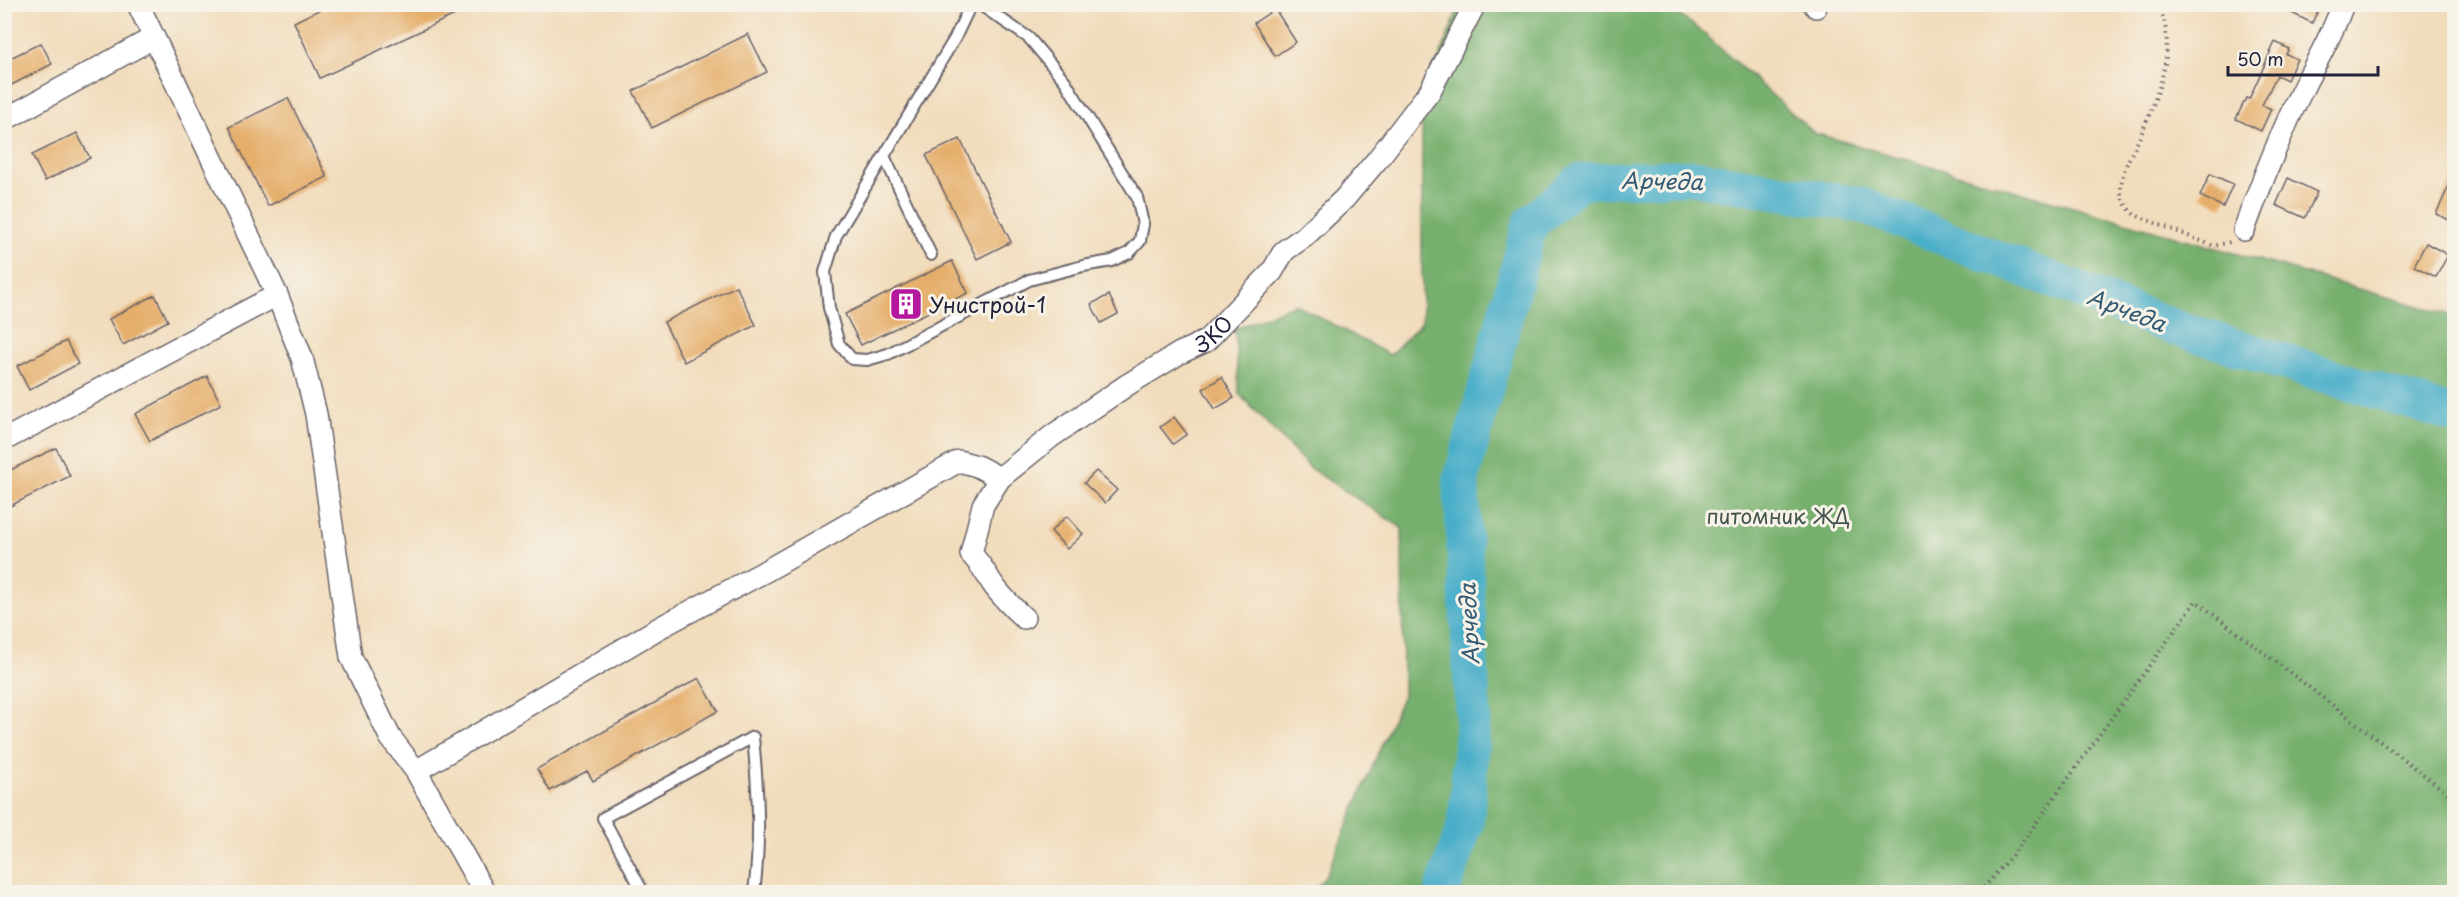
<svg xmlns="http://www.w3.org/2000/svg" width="2459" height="897" viewBox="0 0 2459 897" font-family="'Playpen Sans',sans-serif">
<rect width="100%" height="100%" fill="#f7f3e8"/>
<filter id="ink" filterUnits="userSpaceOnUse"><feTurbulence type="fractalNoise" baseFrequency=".0167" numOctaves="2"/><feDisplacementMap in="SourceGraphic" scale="12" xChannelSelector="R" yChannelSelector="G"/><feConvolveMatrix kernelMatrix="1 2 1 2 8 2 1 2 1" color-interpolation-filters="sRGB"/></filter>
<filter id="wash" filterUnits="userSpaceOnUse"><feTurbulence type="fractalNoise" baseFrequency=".008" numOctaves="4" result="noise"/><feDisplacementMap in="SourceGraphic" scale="24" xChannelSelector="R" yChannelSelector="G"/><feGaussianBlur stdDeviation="1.35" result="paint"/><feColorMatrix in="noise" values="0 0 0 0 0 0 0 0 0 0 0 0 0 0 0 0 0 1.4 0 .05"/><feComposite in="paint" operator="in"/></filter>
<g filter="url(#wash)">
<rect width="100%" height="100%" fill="#f1dcbc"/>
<!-- forest -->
<path fill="#77b06e" stroke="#4c6954" stroke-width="1.5" d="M1460,4L1665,5L1700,30L1814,133L2454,316V892H1314L1327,873L1403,695L1402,528L1311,469L1239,394L1235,329L1295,304L1390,355L1422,322V104Z"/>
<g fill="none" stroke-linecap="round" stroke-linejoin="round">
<!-- river -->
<path stroke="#49aec9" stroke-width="36" d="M1442,892L1466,822L1473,716L1461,480L1530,224L1580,181L1690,177L1861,205L2173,327L2454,415"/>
</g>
<g id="blocks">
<!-- building -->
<path fill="#e5ae6b" d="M331,4H478L320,78L294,22Z
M2273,4H2321L2312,23Z
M1275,9L1296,42L1275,56L1254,23Z
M748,34L767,72L652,128L633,91Z
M2275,42L2289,49L2286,54L2297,59L2287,80L2277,75L2262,105L2271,109L2261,131L2236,119L2246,98L2249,99Z
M41,43L52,64L4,89V61Z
M288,98L327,177L268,206L229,127Z
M77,133L90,158L45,181L32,155Z
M960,139L1011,242L977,259L926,155Z
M2210,174L2233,184L2223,207L2200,196Z
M2454,175V222L2436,214Z
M2288,178L2317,192L2305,218L2276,205Z
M2426,243L2448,255L2436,277L2414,266Z
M952,261L968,293L861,345L845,314Z
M736,286L756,325L684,362L664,322Z
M155,295L168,321L123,345L109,319Z
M1109,295L1118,314L1101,323L1091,304Z
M66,341L78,364L29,390L17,366Z
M207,376L221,404L150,441L135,414Z
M1222,377L1234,398L1215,409L1203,389Z
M1174,417L1187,434L1173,444L1160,427Z
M56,448L70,476L4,509V473Z
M1096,471L1117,490L1105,503L1084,483Z
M1067,516L1083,534L1067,549L1051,531Z
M699,678L718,711L593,781L587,771L550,791L537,769Z"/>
</g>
</g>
<g filter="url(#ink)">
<use href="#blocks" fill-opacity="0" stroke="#6a6368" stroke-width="1.5"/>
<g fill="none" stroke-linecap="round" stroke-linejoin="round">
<defs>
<path id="service" d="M971,4L955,38L836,236L825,272L829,308L839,344L852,359L867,360L888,354L1029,280L1083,266L1112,261L1129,253L1140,241L1143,224L1137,197L1065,81L1029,38L979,4
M884,156L931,255
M643,892L603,818L753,737C758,790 761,840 754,892"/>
<g id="minor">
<path d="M138,4L277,295L302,358L316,414L351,657L390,737L416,771L484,892"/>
<path d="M1814,4L1816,7"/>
<path d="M4,120L153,38"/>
<path d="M2244,230C2262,181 2281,132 2305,84C2319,57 2333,33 2343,4"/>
<path d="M4,440L277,295"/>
<path id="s1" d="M1024,618C1013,608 1003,598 994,586C986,574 981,564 971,554L983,505L1000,478L1052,436L1127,385L1180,353L1206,341L1272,272L1284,251L1304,237L1344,199L1377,160L1430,91L1475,4"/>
<path d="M416,771L659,628L764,572L959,461L977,466L1000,478"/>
</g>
</defs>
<!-- service casing -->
<use href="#service" stroke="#6a6368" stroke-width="14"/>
<!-- minor casing -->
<use href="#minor" stroke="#6a6368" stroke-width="24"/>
<!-- path -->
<path stroke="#6a6368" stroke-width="4" stroke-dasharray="1.5 4.5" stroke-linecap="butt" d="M2159,4C2168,27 2169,49 2163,73C2158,95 2148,118 2139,139C2131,155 2120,173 2121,192C2122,201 2128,209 2135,215L2214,246L2230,242
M1980,892L2018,848L2196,601L2454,798"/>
<!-- service -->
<use href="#service" stroke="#fff" stroke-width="10"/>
<!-- minor -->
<use href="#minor" stroke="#fff" stroke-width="21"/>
</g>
</g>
<!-- icons -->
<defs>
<symbol id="building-square" viewBox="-11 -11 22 22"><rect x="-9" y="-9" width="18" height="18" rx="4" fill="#b5179e" stroke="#f7f3e8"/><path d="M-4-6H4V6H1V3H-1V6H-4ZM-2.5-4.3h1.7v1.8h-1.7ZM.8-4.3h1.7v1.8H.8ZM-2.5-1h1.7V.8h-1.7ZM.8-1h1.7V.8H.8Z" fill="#fff"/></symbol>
</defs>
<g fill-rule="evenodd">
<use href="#building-square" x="887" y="285" width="38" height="38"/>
</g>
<g text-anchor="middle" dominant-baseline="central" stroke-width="6" stroke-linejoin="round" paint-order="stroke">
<!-- poi labels -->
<g font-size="21" fill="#22223b" stroke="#f7f3e8" text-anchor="start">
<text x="929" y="304">Унистрой-1</text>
</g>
<!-- street labels -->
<g font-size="21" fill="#22223b" stroke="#f7f3e8">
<text stroke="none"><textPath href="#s1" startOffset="424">ЗКО</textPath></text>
</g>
<!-- park labels -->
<g font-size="21" fill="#44554f" stroke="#f7f3e8">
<text x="1778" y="515">питомник ЖД</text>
</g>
<!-- water labels -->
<g font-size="22" font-style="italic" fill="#325a74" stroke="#f7f3e8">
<text transform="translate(1662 180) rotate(1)">Арчеда</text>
<text transform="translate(2127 309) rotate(21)">Арчеда</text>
<text transform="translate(1468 624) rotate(-93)">Арчеда</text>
</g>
</g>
<!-- margin -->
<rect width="2459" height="897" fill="none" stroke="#f7f3e8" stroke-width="24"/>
<!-- scale -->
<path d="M2228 66v9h150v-9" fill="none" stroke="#22223b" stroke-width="3"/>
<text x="2237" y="66" font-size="18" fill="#22223b" stroke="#f7f3e8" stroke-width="4.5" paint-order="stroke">50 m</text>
</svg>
